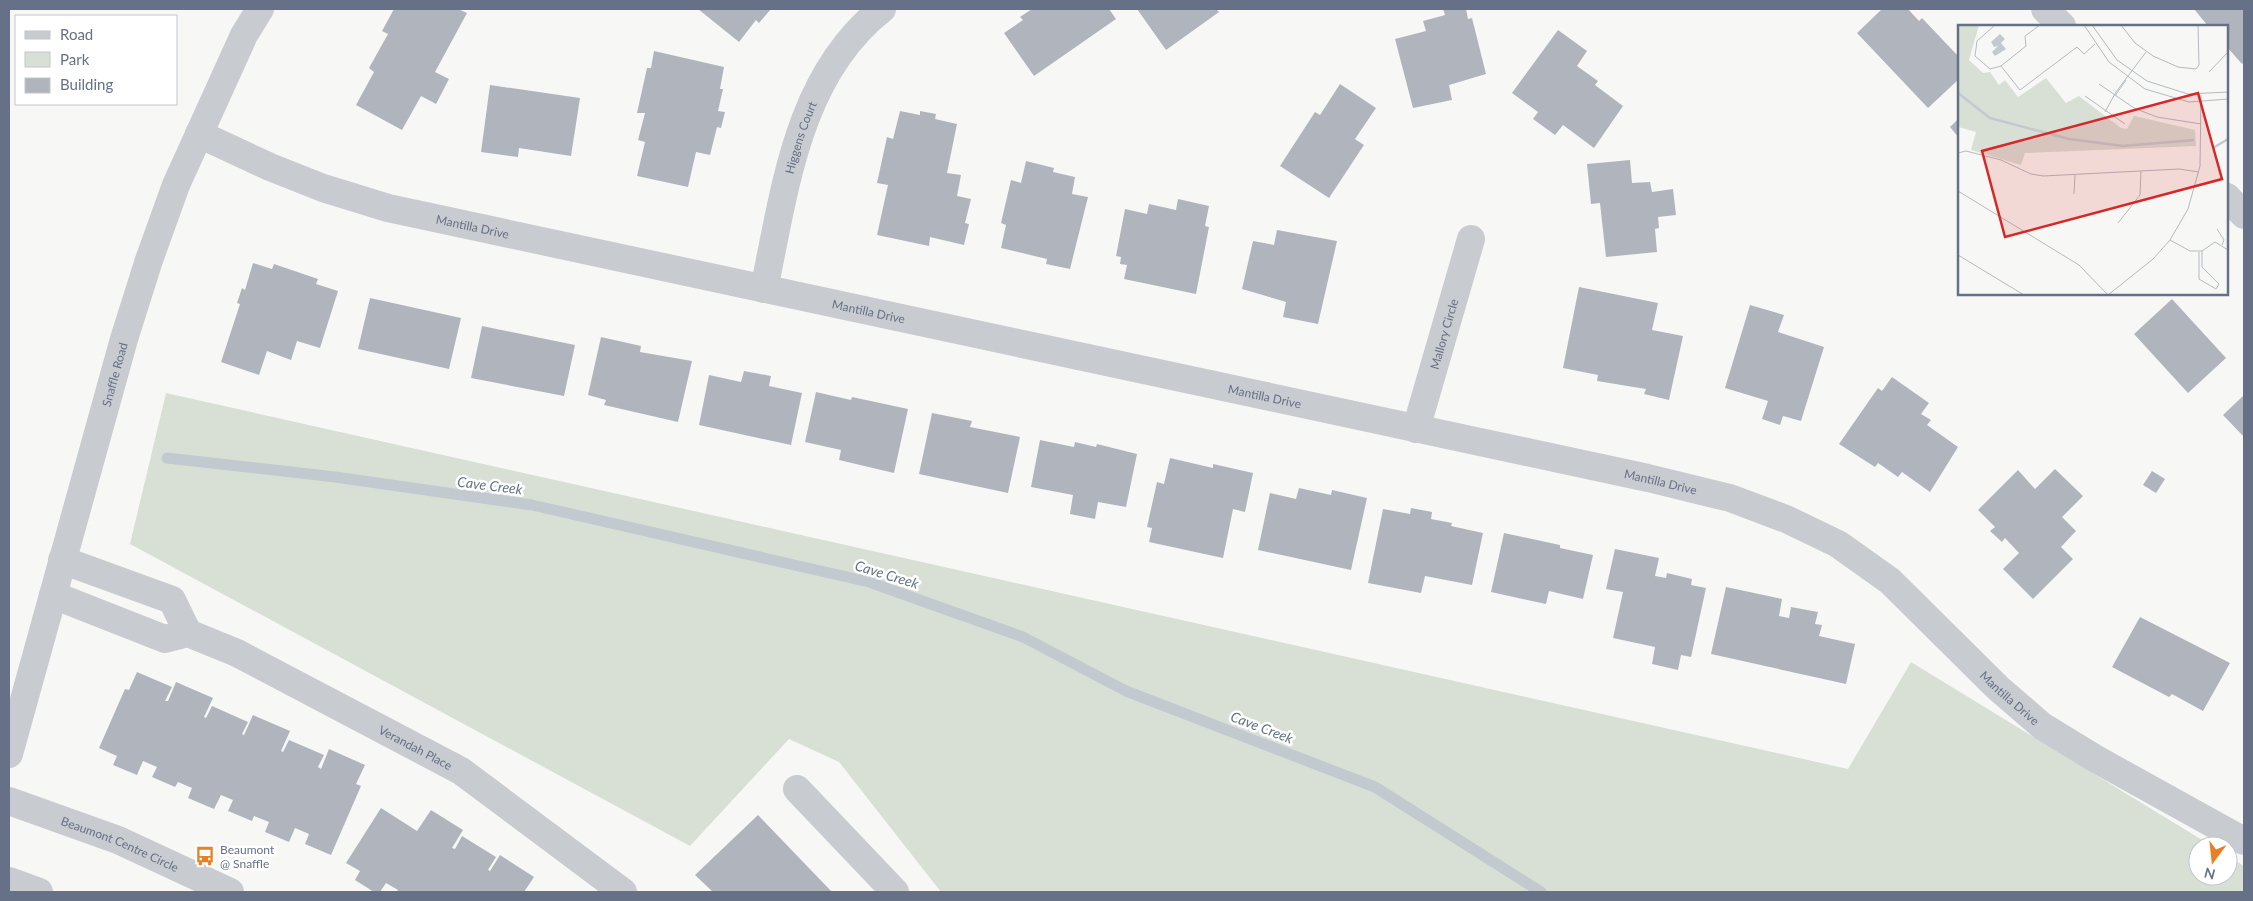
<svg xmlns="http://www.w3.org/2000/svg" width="2253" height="901" viewBox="0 0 2253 901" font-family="Lato,sans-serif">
<rect width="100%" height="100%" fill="#f7f8f5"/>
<!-- green -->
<path fill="#d8e0d6" d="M166,393L1848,769L1911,662L2212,846H2198V876H2228V856L2244,866V892H941L839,762L789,739L690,846L130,544Z"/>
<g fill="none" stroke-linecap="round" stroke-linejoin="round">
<!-- stream -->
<path stroke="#c2c9cf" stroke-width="11" d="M167,458L335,477L532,505L869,582L1023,637L1126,691L1375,787L1541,892"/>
</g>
<!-- building -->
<path fill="#b0b5bd" d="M394,9H458L467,13L435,72L449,79L436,104L421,96L402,130L356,105L374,72L369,68L388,34L382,31Z
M698,9H771L759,23L756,20L739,42Z
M1032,9H1109L1116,19L1034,76L1004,33L1023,20L1020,17Z
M1137,9H1216L1219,12L1166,50Z
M1443,9H1466L1468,19L1472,18L1486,74L1449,85L1452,100L1413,108L1395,39L1426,31L1423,21L1445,15Z
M1882,9H1908L1919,21L1922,18L1959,57V79L1928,108L1857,33Z
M2194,9H2244V62L2242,64L2227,47V26H2208Z
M1558,30L1587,51L1577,66L1598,81L1595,85L1623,106L1594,148L1563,125L1555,135L1533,119L1538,112L1512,93Z
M654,51L724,67L720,89H723L718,111L725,112L721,128L717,127L710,155L696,152L688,187L637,176L645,142L638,140L645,113H637L647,68H651Z
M1340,84L1376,108L1355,139L1364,145L1329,198L1280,166L1315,112L1320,115Z
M490,85L580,98L571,156L519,148L518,157L481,152Z
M900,111L920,115V111L936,114L935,119L957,124L947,173L961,175L957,196L971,199L965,223L969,224L964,245L930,237L929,246L877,235L888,185L877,183L887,137L893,139Z
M1959,118V138L1950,127Z
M1630,160L1632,183L1650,182L1652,192L1673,189L1676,215L1658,217L1659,228L1655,229L1657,252L1606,257L1600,203L1591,204L1587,164Z
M1026,161L1054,168L1053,172L1075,177L1072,194L1088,197L1070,269L1046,264L1047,259L1001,248L1006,225L1001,223L1011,180L1021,183Z
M1178,199L1209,206L1205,226L1209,227L1196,294L1124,279L1127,265L1120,264L1121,257L1116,256L1125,209L1147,214L1149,204L1176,210Z
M1277,230L1337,241L1318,324L1283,317L1286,302L1242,289L1253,241L1274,245Z
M253,263L272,269L274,264L318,279L316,284L338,291L320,348L297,341L291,360L267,351L259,375L221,362L240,304L237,303L242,288L245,290Z
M1579,287L1658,303L1652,330L1683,336L1669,400L1644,394L1646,389L1597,381L1598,375L1563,368Z
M370,298L461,318L449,369L358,349Z
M2172,299L2226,358L2188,393L2134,334Z
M1750,305L1784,315L1778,332L1824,347L1801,421L1783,416L1780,425L1762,419L1768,401L1725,388Z
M482,326L575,345L564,396L471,378Z
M601,337L641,346L640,352L692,361L678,422L604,405L606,400L588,395Z
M744,371L771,376L769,386L802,393L791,445L699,425L709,375L741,382Z
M1892,377L1929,403L1921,414L1931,420L1927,425L1958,447L1930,492L1902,472L1898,477L1878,463L1875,467L1839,444L1878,388L1882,391Z
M816,392L851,400L852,397L908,409L894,473L839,460L841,450L805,442Z
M2244,395V437L2223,415Z
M932,413L972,421L970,427L1020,437L1008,493L919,474Z
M1040,440L1074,447L1075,442L1096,447L1097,444L1137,454L1126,507L1098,502L1095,519L1070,514L1073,495L1031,487Z
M1170,458L1213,468V464L1253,473L1245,512L1233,509L1223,558L1149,542L1152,528L1147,527L1157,482L1164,484Z
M2055,469L2083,496L2062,517L2076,531L2061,547L2073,559L2033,599L2003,569L2019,553L2005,538L2002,542L1990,531L1995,527L1978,510L2018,470L2035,489Z
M2152,471L2165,479L2156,493L2143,485Z
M1299,488L1331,495L1332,490L1367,498L1351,570L1258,550L1270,493L1296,499Z
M1411,508L1432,512L1431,519L1452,523L1451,526L1483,533L1472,585L1425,576L1421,593L1368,583L1383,509L1410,514Z
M1504,533L1560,545V548L1593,555L1583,599L1549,591L1546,604L1491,592Z
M1615,549L1659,558L1655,576L1666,578L1667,573L1692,579L1691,585L1706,588L1691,657L1681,655L1678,670L1652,664L1655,647L1613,638L1623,592L1606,589Z
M1726,587L1782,599L1779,616L1789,618L1791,607L1818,612L1815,624L1822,625L1819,636L1855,644L1846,684L1711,654Z
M2140,617L2230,663L2203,711L2172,694L2169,697L2112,667Z
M137,672L172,687L165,701H168L176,682L213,698L204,717L206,718L212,706L248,722L242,734L244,735L253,715L290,731L281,751L283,752L289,740L324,755L318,767L321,769L329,749L365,765L356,784L361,786L331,855L305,844L309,834L295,828L289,842L265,832L269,822L254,816L252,821L228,811L233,800L221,795L214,809L188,798L192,788L178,782L175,787L152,777L157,767L143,761L137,775L113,765L117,756L99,748L125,689L129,690Z
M381,808L417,831L431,810L463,830L452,848L455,849L462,836L496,857L488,870L490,871L500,855L534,877L524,892H397L398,890L386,883L380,892H374L355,880L360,871L346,863Z
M758,815L832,892H713L695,875Z"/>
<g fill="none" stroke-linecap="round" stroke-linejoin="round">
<!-- minor -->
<g stroke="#c8cbcf" stroke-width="28">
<path d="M2045,9L2062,26"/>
<path id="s1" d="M199,134L270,167L323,188L388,208L1648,478L1730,498L1786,519L1838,544L1890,581L1998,688L2042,726L2096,759L2244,841"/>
<path d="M2227,197L2244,215"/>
<path id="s2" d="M764,289C785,190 797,76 882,9"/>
<path id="s3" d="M1416,429L1471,239"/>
<path d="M62,560L172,600L188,633"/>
<path id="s4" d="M53,595L165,639L188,633L237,653L461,771L623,892"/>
<path id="s5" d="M9,754L124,339L149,260L176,185L244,35L260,9"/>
<path d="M797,789L895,892"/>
</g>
<!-- tertiary -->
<g stroke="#c8cbcf" stroke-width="28">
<path id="s6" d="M9,801L118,840L230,892"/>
<path d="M9,881L39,892"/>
</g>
</g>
<!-- icons -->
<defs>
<symbol id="bus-bare" viewBox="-9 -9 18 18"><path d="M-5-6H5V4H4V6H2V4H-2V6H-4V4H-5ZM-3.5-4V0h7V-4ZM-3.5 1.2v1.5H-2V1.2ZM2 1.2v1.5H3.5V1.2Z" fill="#e88026" stroke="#fff" stroke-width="2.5" paint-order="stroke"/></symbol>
</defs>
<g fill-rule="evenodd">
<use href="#bus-bare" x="191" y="842" width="28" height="28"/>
</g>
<g text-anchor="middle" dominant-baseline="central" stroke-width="5" stroke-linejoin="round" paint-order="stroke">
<!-- street labels -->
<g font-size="12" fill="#667187" stroke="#fff">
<text stroke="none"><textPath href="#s2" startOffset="156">Higgens Court</textPath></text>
<text stroke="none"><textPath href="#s1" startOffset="290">Mantilla Drive</textPath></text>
<text stroke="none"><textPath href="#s1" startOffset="695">Mantilla Drive</textPath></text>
<text stroke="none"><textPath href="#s3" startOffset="99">Mallory Circle</textPath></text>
<text stroke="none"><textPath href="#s5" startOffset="394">Snaffle Road</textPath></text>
<text stroke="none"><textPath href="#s1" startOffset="1100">Mantilla Drive</textPath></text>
<text stroke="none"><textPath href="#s1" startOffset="1505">Mantilla Drive</textPath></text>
<text stroke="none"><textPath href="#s1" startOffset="1925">Mantilla Drive</textPath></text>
<text stroke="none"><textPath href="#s4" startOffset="399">Verandah Place</textPath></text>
<text stroke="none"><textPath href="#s6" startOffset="119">Beaumont Centre Circle</textPath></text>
</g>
<!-- poi labels -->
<g font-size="12" fill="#667187" stroke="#fff" text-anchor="start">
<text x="220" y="849">Beaumont<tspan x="220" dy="14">@ Snaffle</tspan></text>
</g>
<!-- water labels -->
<g font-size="14" font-style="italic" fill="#627383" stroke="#fff">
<text transform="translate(490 485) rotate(7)">Cave Creek</text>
<text transform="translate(887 574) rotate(17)">Cave Creek</text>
<text transform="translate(1262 727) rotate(21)">Cave Creek</text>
</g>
</g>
<!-- overview -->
<g transform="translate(1958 25)">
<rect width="270" height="270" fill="#f7f8f5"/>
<path d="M0,0H21L11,35L25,48L32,47L41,60L47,55L60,72L88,53L108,78L121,71L163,103L169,104L176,91L237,105L238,121L67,128L63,140L13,125L18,107L0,102Z" fill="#d8e0d6"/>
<path d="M42,9L47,14L43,18L48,24L37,31L34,27L40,21L36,22L33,17Z" fill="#c2c9cf"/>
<path fill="none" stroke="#c2c9cf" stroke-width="2.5" d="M0,68L32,93L111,114L165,121L236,115M255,123L270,114"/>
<path fill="none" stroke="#b4bac2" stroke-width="1" d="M37,0L19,16L17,31L32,44L43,41M82,0L67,11L68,21L43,41L62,65L119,22L126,29L137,19M126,0L151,37L187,64L231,77L270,74M134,0L159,35L189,56L230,69L270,67M163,0L177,18L195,31L220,42L238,44L241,40L240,0M251,47L270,27M141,59L176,83L199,92L243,99M127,71L167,99M157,71L168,55M147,87L158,67L188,27M0,128L8,126L43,135L73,149L85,151L221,144L241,147M0,166L121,240L150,270M116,169L117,150M160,198L182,170L183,146M259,204L266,215L264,220M212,215L232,226H244L257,217L270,225M241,227V254L258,264L261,259L244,242V226M0,230L66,270M150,270L195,234L212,215L230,184L242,141L243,70"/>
<path fill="#d62828" fill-opacity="0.15" stroke="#d62828" stroke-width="2.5" d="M240,68L264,154L47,212L24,126Z"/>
<rect width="270" height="270" fill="none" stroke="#667187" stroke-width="2.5"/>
</g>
<!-- border -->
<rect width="2253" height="901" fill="none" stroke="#667187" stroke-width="20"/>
<!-- legend -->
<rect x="15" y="15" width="162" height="90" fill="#ffffff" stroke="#c2c6cf"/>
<rect x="25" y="31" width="25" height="8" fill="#c8cbcf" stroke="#c2c6cf"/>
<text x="60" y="40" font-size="15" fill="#667187">Road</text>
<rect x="25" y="52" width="25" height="15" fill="#d8e0d6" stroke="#c2c6cf"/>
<text x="60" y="65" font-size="15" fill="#667187">Park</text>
<rect x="25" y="78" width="25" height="15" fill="#b0b5bd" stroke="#c2c6cf"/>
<text x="60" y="90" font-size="15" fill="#667187">Building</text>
<!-- north arrow -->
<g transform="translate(2213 861) rotate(195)"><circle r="24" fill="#ffffff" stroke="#c2c6cf"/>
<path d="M0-4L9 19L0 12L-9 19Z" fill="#e88026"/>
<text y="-8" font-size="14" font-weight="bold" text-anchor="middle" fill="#667187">N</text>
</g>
</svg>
